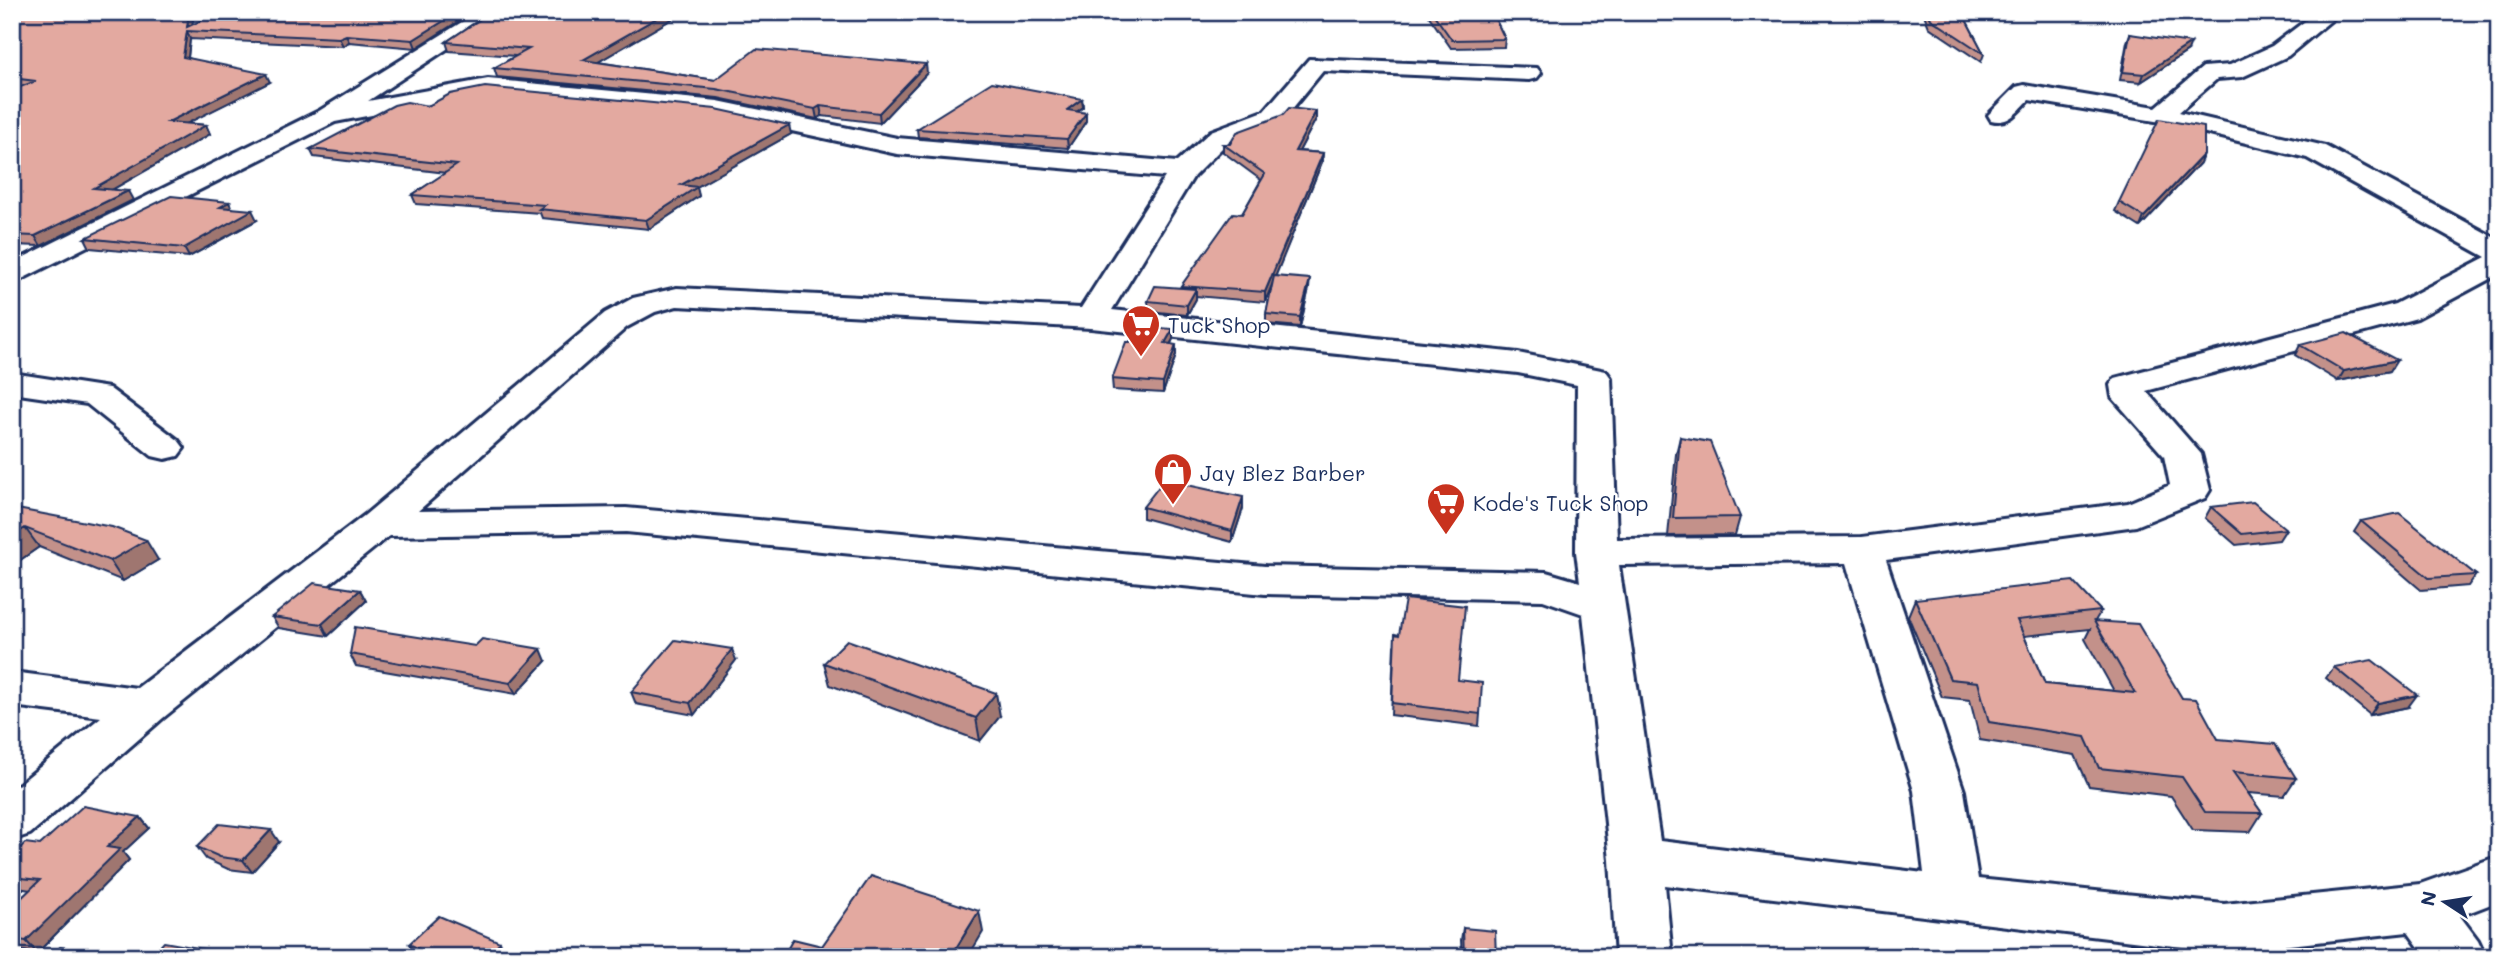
<svg xmlns="http://www.w3.org/2000/svg" width="2511" height="969" viewBox="0 0 2511 969" font-family="Mali,sans-serif">
<rect width="100%" height="100%" fill="#fff"/>
<filter id="ink" filterUnits="userSpaceOnUse"><feTurbulence type="fractalNoise" baseFrequency=".0143" numOctaves="2"/><feDisplacementMap in="SourceGraphic" scale="14" xChannelSelector="R" yChannelSelector="G"/><feConvolveMatrix kernelMatrix="1 2 1 2 8 2 1 2 1" color-interpolation-filters="sRGB"/></filter>
<g filter="url(#ink)">
<g fill="none" stroke-linecap="round" stroke-linejoin="round">
<defs>
<path id="minor" d="M478,12H503L368,101L488,79L718,101L897,138L1177,162L1211,131L1264,111L1309,59L1537,68L1541,73L1537,78L1529,80L1323,71L1282,121L1229,141L1194,176L1112,310L1518,353L1606,371L1611,378L1617,539L1862,537L2128,503L2170,485L2164,456L2112,397L2110,385L2115,378L2395,304L2486,257L2307,158L2161,122L2029,100C2017,112 2009,125 1991,120L1988,115L2016,87L2024,85L2156,107L2203,67L2230,65L2272,46L2317,12H2341L2288,56L2242,77L2217,79L2179,112L2325,146L2499,240V274L2417,318L2146,391L2201,454L2210,490L2205,498L2136,526L1886,560L1964,791L1978,879L2224,904L2420,884L2499,856V901L2460,916L2478,940L2486,957H2426L2408,932L2224,952L1665,885L1672,957H1616L1610,860L1583,614L1543,600L1265,594L626,532L389,536L163,718L30,834L12,840V790L101,717L12,706V672L137,688L365,515L605,313L633,298L677,288L1081,308L1165,177L897,154L718,115L488,93L335,122L12,284V263L319,111ZM677,306L1091,328L1518,373L1577,385L1576,552L1580,582L1546,572L1265,566L626,508L418,511L627,327L655,312ZM1846,563L1914,791L1924,873L1660,841L1619,565Z
M12,373L109,388L178,440L184,448L178,456L165,459L152,456L87,404L12,393Z"/>
</defs>
<!-- minor casing -->
<use href="#minor" stroke="#1b2f5e" stroke-width="6"/>
<!-- minor -->
<use href="#minor" fill="#fff" fill-rule="evenodd"/>
</g>
<!-- wall -->
<path fill="#c3918a" stroke="#1b2f5e" stroke-width="2" fill-rule="evenodd" d="M12,12L193,20L192,25L473,12L416,48L349,42L343,46L190,39L188,58L270,82L187,123L206,125L210,134L112,190L133,200L41,246L12,245V90L21,87L12,86Z
M491,12H684L598,62L715,80L927,73L880,123L822,116L817,119L718,98L497,77L494,68L515,56L449,51L446,42Z
M1426,12H1492L1505,39L1504,47L1451,48Z
M1923,12H1962L1984,54L1981,62L1929,27Z
M2130,34L2188,51L2141,82L2120,80L2127,42Z
M1082,99L1083,107L1077,112L1086,113V121L1068,148L918,137L917,129Z
M428,106L791,134L696,187L699,196L649,229L542,218L540,213L416,204L412,195L446,173L314,157L310,149Z
M1316,111V119L1299,151L1323,153L1322,162L1275,276L1309,288L1300,327L1266,324V314L1272,283L1265,302L1196,296V299L1187,315L1149,311L1148,301L1181,288V286L1242,214L1261,180L1223,152V144H1230Z
M2200,163L2140,227L2115,211L2119,202Z
M232,208L257,220L189,257L90,248L85,238Z
M1173,339L1171,344L1176,355L1163,393L1113,390L1112,379Z
M2300,345L2390,371L2338,381L2295,355Z
M1680,437L1740,517L1735,535L1668,536L1676,454Z
M1143,507L1243,508L1232,542L1143,518Z
M2211,507L2286,529L2279,540L2236,545L2205,518Z
M12,508L158,560L123,581L39,547L16,563L12,562Z
M2361,521L2476,575L2468,586L2421,590L2354,532Z
M360,590L366,601L328,636L279,628L272,617Z
M1915,599L2101,611L2095,621L2182,698L2218,739L2296,778L2284,796L2248,793L2262,813L2250,832L2193,830L2171,796L2089,786L2075,755L1980,740L1970,700L1942,697L1908,616ZM2090,629L2085,639L2114,691L2045,684L2024,636Z
M1394,646L1458,680L1480,714L1479,726L1391,715Z
M350,654L546,661L516,694L356,666Z
M736,660L694,715L636,704L631,692Z
M824,663L1000,716L980,741L830,685Z
M2334,667L2408,707L2370,715L2326,678Z
M140,817L149,828L123,852L129,860L37,953L12,949V907L30,890L12,887V856L40,845Z
M279,842L252,872L228,869L206,859L197,847Z
M1463,928L1496,957H1462L1461,940Z
M409,944L507,954L504,957H417Z"/>
<!-- shaded-wall -->
<path fill="#9f7670" stroke="#1b2f5e" stroke-width="2" d="M189,12L193,20L191,31L187,27Z
M458,12H473L416,48L413,40Z
M667,12H684L586,69L583,60Z
M187,31L190,39L187,65L183,57Z
M346,35L349,42L343,46L339,38Z
M2191,43L2188,51L2141,82L2144,74Z
M926,64L927,73L880,123L879,113Z
M266,74L270,82L172,131L168,122Z
M1082,99L1083,107L1067,119V110Z
M820,106L822,116L817,119L815,109Z
M1316,111V119L1295,159V151Z
M1086,113V121L1068,148L1067,139Z
M206,125L210,134L99,197L94,188Z
M789,125L791,134L684,194L681,185Z
M1323,153L1322,162L1265,302V292Z
M2204,154L2200,163L2140,227L2144,217Z
M697,187L699,196L649,229L646,220Z
M128,191L133,200L41,246L35,236Z
M229,202L233,211L220,207Z
M252,210L257,220L189,257L184,248Z
M1310,279L1309,288L1300,327V317Z
M1196,289V299L1187,315V305Z
M1173,329V339L1165,354V343Z
M1176,345V355L1163,393V383Z
M2397,360L2390,371L2338,381L2344,371Z
M1243,497V508L1232,542V531Z
M25,528L39,547L16,563L12,558V536Z
M146,540L158,560L123,581L110,561Z
M360,590L366,601L328,636L322,624Z
M541,649L546,661L516,694L510,683Z
M732,649L736,660L694,715L690,703Z
M996,693L1000,716L980,741L976,718Z
M2417,695L2408,707L2370,715L2378,703Z
M140,817L149,828L123,852L129,860L37,953L26,941L107,847Z
M271,830L279,842L252,872L243,860Z
M979,911L983,932L968,957H951Z
M500,942L507,954L504,957H486Z"/>
<!-- building -->
<path fill="#e3a9a0" stroke="#1b2f5e" stroke-width="2" d="M12,12H189L187,27L219,12H458L413,40L346,35L339,38L187,31L183,57L266,74L168,122L206,125L94,188L128,191L35,236L12,235V90L36,81L12,78Z
M491,12H667L583,60L715,80L756,49L926,64L879,113L820,106L815,109L716,89L494,68L529,49L446,42Z
M1432,12H1492L1505,39L1452,40Z
M1928,12H1962L1984,54L1931,19Z
M2130,34L2191,43L2144,74L2123,72Z
M992,82L1082,99L1067,110L1086,113L1067,139L917,129Z
M485,87L716,109L789,125L681,185L697,187L646,220L539,209L545,205L412,195L457,165L310,149L394,105L407,102L428,106L450,94Z
M1289,108L1316,111L1295,151L1323,153L1265,292L1181,286L1233,213L1242,214L1265,174L1223,144H1230L1237,132L1283,115Z
M2159,119L2204,127V154L2144,217L2119,202Z
M171,196L229,202L220,207L252,210L184,248L85,238Z
M1274,276L1310,279L1300,317L1266,314Z
M1155,286L1196,289L1187,305L1148,301Z
M1137,326L1173,329L1165,343L1176,345L1163,383L1112,379L1126,342H1130Z
M2346,333L2397,360L2344,371L2300,345Z
M1680,437L1710,442L1740,517L1673,518Z
M1164,480L1243,497L1232,531L1143,507Z
M2253,502L2286,529L2242,534L2211,507Z
M12,508L112,527L146,540L110,561L25,528L12,536Z
M2399,513L2476,575L2429,578L2361,521Z
M2073,581L2101,611L2017,620L2045,684L2135,693L2094,621L2138,624L2182,698L2196,699L2218,739L2275,744L2296,778L2233,772L2262,813L2205,812L2182,777L2099,768L2085,737L1989,722L1978,682L1950,679L1915,599Z
M314,583L360,590L322,624L272,617Z
M1405,599L1465,606L1458,680L1482,683L1480,714L1392,703L1395,634L1399,635Z
M355,627L475,646L482,639L541,649L510,683L350,654Z
M675,640L732,649L690,703L631,692Z
M847,640L996,693L976,718L824,663Z
M2372,660L2417,695L2378,703L2334,667Z
M83,806L140,817L107,847L120,849L26,941L12,939V907L40,880L12,877V856L25,843L40,845Z
M219,824L271,830L243,860L220,857L197,847Z
M871,876L979,911L951,956L953,957H783L793,939L822,946Z
M439,916L500,942L486,957H436L409,944Z
M1463,928L1495,931L1496,957H1464Z
M164,942L226,953L223,957H150Z
M60,947L140,957H51Z"/>
</g>
<!-- icons -->
<defs>
<symbol id="supermarket-pin" viewBox="-11 -11 22 30"><path d="M0 17L-7.5 6A9.5 9.5 0 1 1 7.5 6Z" fill="#c8321e" stroke="#fff"/><path d="M-6-5.5h2.5l.6 2H6L4.5 2H-2.5L-4.4-4H-6ZM-1.5 3.2a1.3 1.3 0 1 0 .1 0ZM3 3.2a1.3 1.3 0 1 0 .1 0Z" fill="#fff"/></symbol>
<symbol id="shop-pin" viewBox="-11 -11 22 30"><path d="M0 17L-7.5 6A9.5 9.5 0 1 1 7.5 6Z" fill="#c8321e" stroke="#fff"/><path d="M-5-2.5h2.3a2.7 3.5 0 0 1 5.4 0H5L5.5 6h-11ZM-1.5-2.5h3a1.5 2.3 0 0 0-3 0Z" fill="#fff"/></symbol>
</defs>
<g fill-rule="evenodd">
<use href="#supermarket-pin" x="1119" y="302" width="44" height="60"/>
<use href="#shop-pin" x="1151" y="450" width="44" height="60"/>
<use href="#supermarket-pin" x="1424" y="480" width="44" height="60"/>
</g>
<g text-anchor="middle" dominant-baseline="central" stroke-width="5" stroke-linejoin="round" paint-order="stroke">
<!-- poi labels -->
<g font-size="21" fill="#1b2f5e" stroke="#fff" text-anchor="start">
<text x="1168" y="324">Tuck Shop</text>
<text x="1200" y="472">Jay Blez Barber</text>
<text x="1473" y="502">Kode's Tuck Shop</text>
</g>
</g>
<!-- margin -->
<rect width="2511" height="969" fill="none" stroke="#fff" stroke-width="42"/>
<rect x="21" y="21" width="2469" height="927" fill="none" stroke="#1b2f5e" stroke-width="2.5" filter="url(#ink)"/>
<!-- north arrow -->
<g transform="translate(2445 902) rotate(282)" stroke="#ffffff" stroke-width="5" paint-order="stroke">
<path d="M0-5L12 26L0 18L-12 26Z" fill="#1b2f5e"/>
<text y="-10" font-size="19" font-weight="bold" text-anchor="middle" fill="#1b2f5e">N</text>
</g>
</svg>
